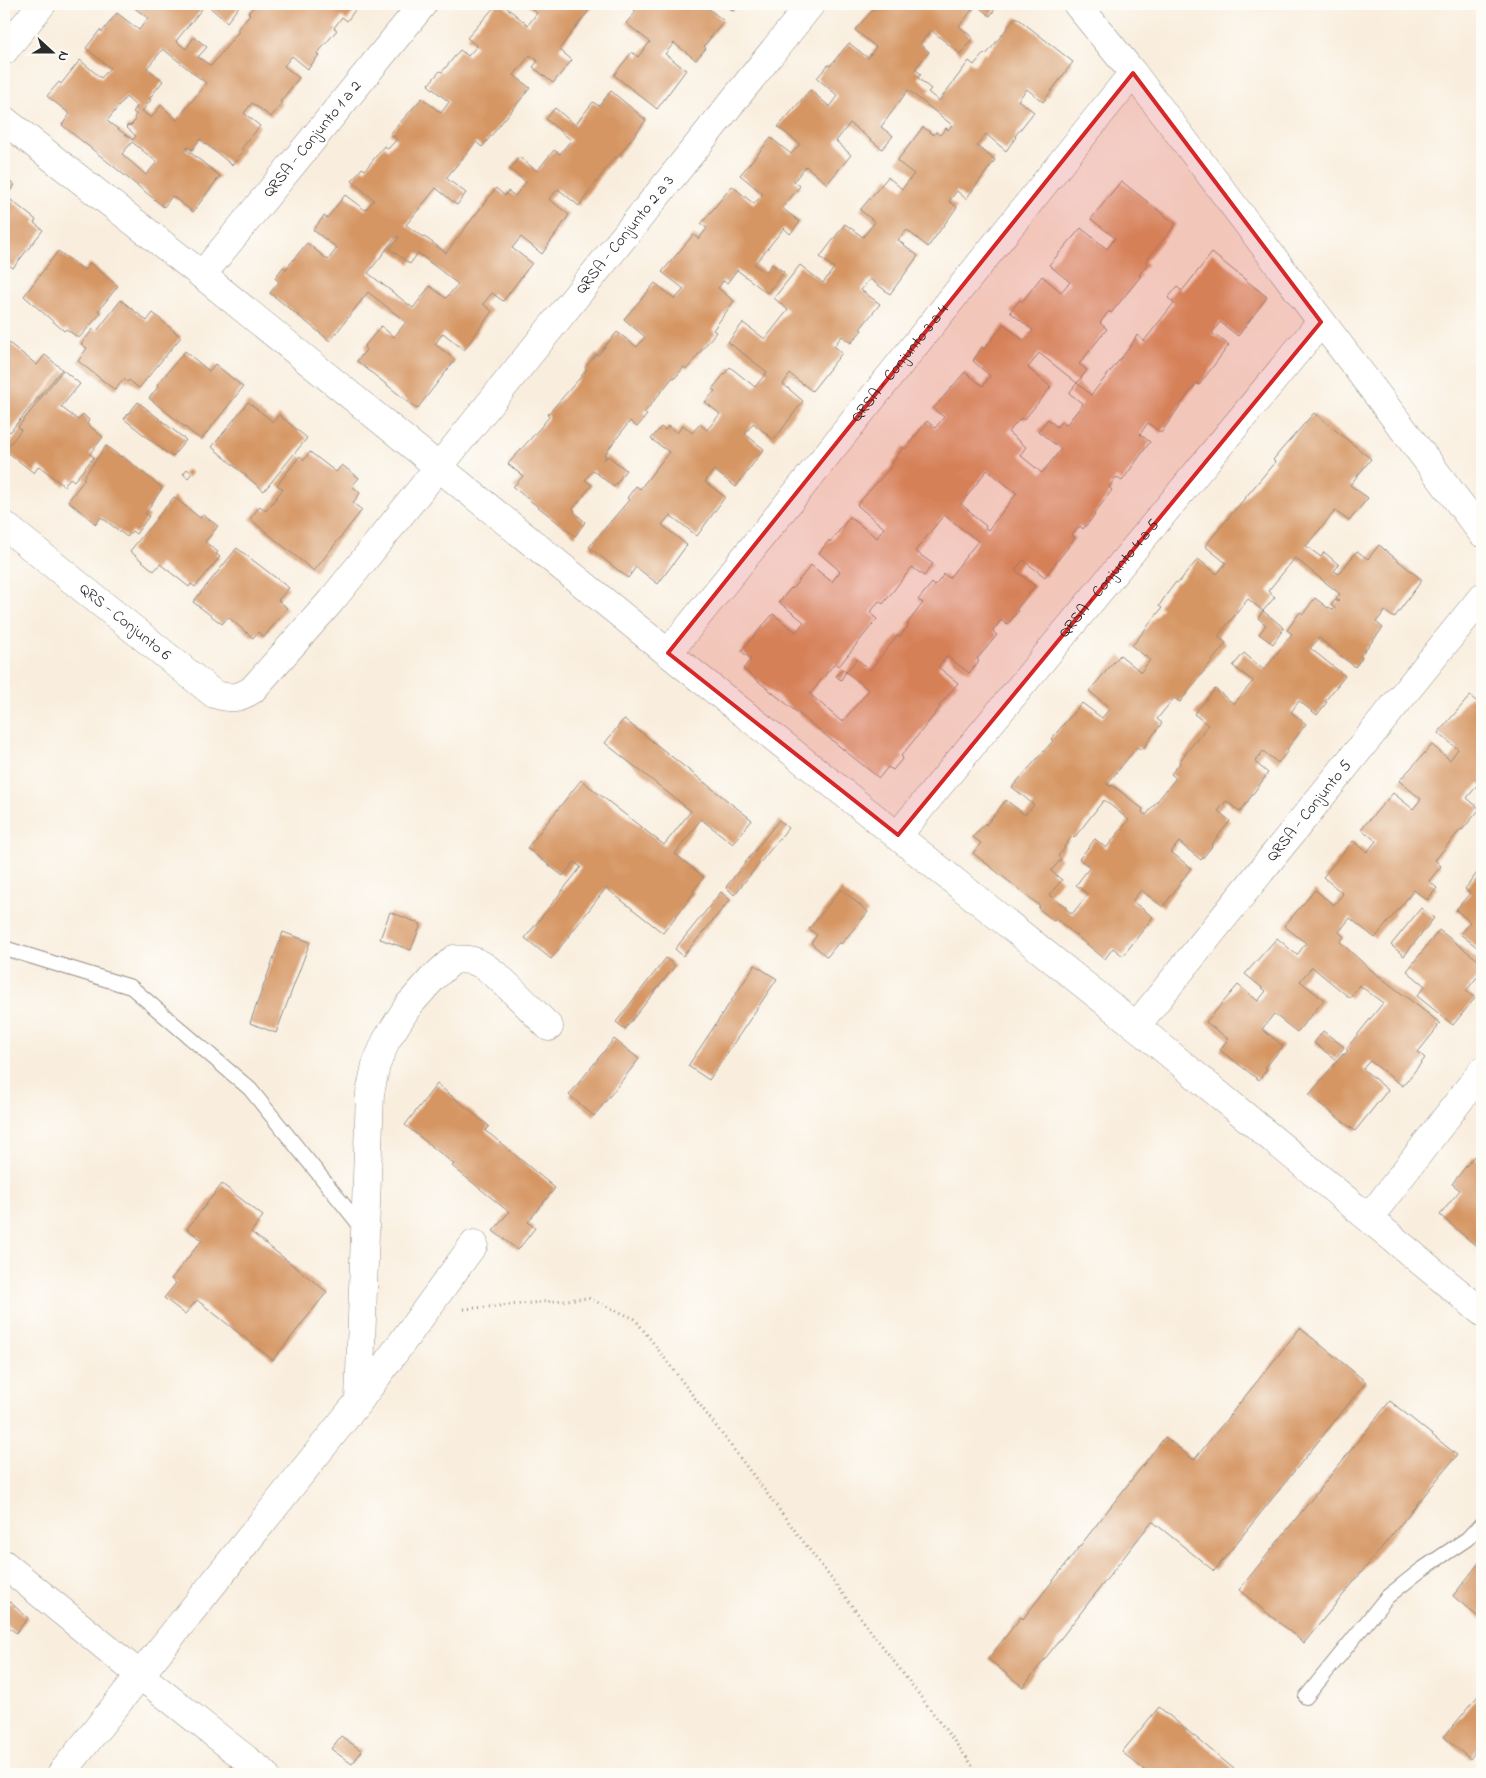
<svg xmlns="http://www.w3.org/2000/svg" width="1486" height="1778" viewBox="0 0 1486 1778" font-family="'Indie Flower',sans-serif">
<rect width="100%" height="100%" fill="#fdfcf7"/>
<filter id="ink" filterUnits="userSpaceOnUse"><feTurbulence type="fractalNoise" baseFrequency=".02" numOctaves="2"/><feDisplacementMap in="SourceGraphic" scale="10" xChannelSelector="R" yChannelSelector="G"/><feConvolveMatrix kernelMatrix="1 2 1 2 8 2 1 2 1" color-interpolation-filters="sRGB"/></filter>
<filter id="wash" filterUnits="userSpaceOnUse"><feTurbulence type="fractalNoise" baseFrequency=".0096" numOctaves="4" result="noise"/><feDisplacementMap in="SourceGraphic" scale="20" xChannelSelector="R" yChannelSelector="G"/><feGaussianBlur stdDeviation="1.12" result="paint"/><feColorMatrix in="noise" values="0 0 0 0 0 0 0 0 0 0 0 0 0 0 0 0 0 1.4 0 .05"/><feComposite in="paint" operator="in"/></filter>
<g filter="url(#wash)">
<rect width="100%" height="100%" fill="#f9eede"/>
<g id="blocks">
<!-- building -->
<path fill="#d69664" fill-rule="evenodd" d="M129,4H241L227,22L206,4L176,41L186,49L194,37L207,47L198,57L211,66L239,31L237,30L250,14L248,13L256,4H358V6L347,21L342,17L334,28L337,30L317,54L319,55L308,69L292,56L284,66L299,78L280,102L282,103L271,117L252,103L244,113L260,126L241,149L243,151L232,165L200,139L192,150L188,147L186,149L220,176L193,212L172,196L164,207L62,125L70,114L47,96L59,82L61,84L80,60L101,78L110,68L86,48L100,30L102,32L117,13L139,30L148,18ZM163,49L206,83L177,120L161,105L151,118L142,111L151,100L149,99L163,81L147,68ZM126,97L137,107L133,112L136,114L134,118L136,120L130,126L128,125L126,127L136,136L133,140L107,121ZM132,142L157,162L146,175L122,154Z
M497,4H502L528,25L537,13L525,4H594L559,49L572,60L553,83L533,67L538,61L530,55L514,75L530,88L482,147L476,142L446,178L466,193L457,205L436,188L406,225L414,231L429,240L446,253L496,188L505,196L508,191L515,196L526,182L510,169L519,157L537,171L554,150L560,154L571,140L546,119L555,108L575,125L593,102L599,106L611,91L646,120L617,158L615,157L607,167L579,206L558,189L549,199L569,215L542,254L521,237L512,248L532,263L503,301L492,293L483,304L492,311L464,350L443,333L435,344L455,360L417,409L357,361L366,350L364,347L381,326L394,337L406,322L368,292L330,341L270,293L279,282L275,278L283,267L286,269L307,243L328,260L337,248L313,230L324,216L327,218L345,195L365,210L374,200L352,181L362,168L365,170L384,146L388,149L397,139L390,134L422,98L441,113L449,102L428,85L440,71L442,72L460,50L468,56L477,46L467,38ZM397,236L399,237L390,249L410,264L418,253L458,284L446,298L430,286L413,308L368,273Z
M640,4H705L704,5L724,21L704,46L706,48L696,60L674,43L665,54L686,70L657,109L614,75L632,52L638,57L650,42L626,23L636,12L634,11Z
M724,4H739L733,11Z
M878,4H899L906,9L911,4H999L990,16L976,5L959,26L973,38L960,54L931,30L920,44L929,52L915,69L921,74L918,78L931,89L928,92L939,101L969,61L974,65L984,53L986,55L1016,17L1073,62L1043,102L1027,89L1018,100L1034,112L1015,136L1016,137L1006,151L986,134L977,146L995,160L966,199L957,191L949,201L957,207L928,247L907,230L898,240L918,256L890,294L870,279L861,290L880,304L860,329L862,330L851,343L842,336L834,346L842,353L812,391L790,374L783,384L803,401L774,440L753,423L745,434L764,449L736,487L714,470L705,482L725,497L697,536L670,515L662,525L687,545L658,584L636,567L628,578L589,547L629,500L627,498L636,486L640,489L669,452L651,439L661,427L665,430L668,426L677,433L683,425L692,433L700,424L707,430L720,414L705,402L715,391L712,389L730,367L755,387L767,372L728,342L743,323L765,339L788,310L774,298L800,265L823,283L834,268L820,257L845,224L863,237L875,222L860,210L888,177L902,189L914,174L897,161L923,127L934,135L936,132L940,135L946,128L948,130L952,125L908,90L881,127L893,136L882,149L850,123L836,141L851,155L827,184L806,166L794,181L800,186L782,208L800,222L790,234L784,228L754,265L766,272L772,264L784,272L767,293L737,270L727,283L723,281L718,288L734,301L713,330L716,332L687,369L684,367L675,378L673,377L644,413L647,415L637,427L630,421L604,455L606,456L604,460L608,456L626,470L614,487L593,470L585,480L592,485L573,509L575,511L574,512L585,522L575,536L513,487L523,476L508,464L540,428L549,417L547,415L579,379L587,369L585,368L596,354L598,355L617,332L637,347L645,337L624,319L655,283L675,299L684,289L662,272L693,235L699,239L707,228L701,224L732,186L754,204L763,194L740,175L771,138L791,154L800,144L778,127L810,90L830,107L838,96L817,78L828,65L830,66L849,43L868,58L876,47L855,30Z
M4,176L15,185L6,196L36,220L34,223L43,230L13,268L4,261Z
M1121,181L1176,224L1145,262L1148,264L1139,275L1141,276L1111,313L1109,311L1100,323L1107,329L1079,364L1087,370L1077,383L1039,353L1028,368L1051,387L1024,420L1021,418L1008,432L1026,447L1020,455L1042,473L1061,449L1038,431L1048,419L1057,427L1061,421L1066,425L1083,404L1069,393L1077,383L1091,395L1130,347L1137,335L1144,341L1174,303L1168,298L1177,287L1182,291L1212,253L1267,297L1238,336L1220,322L1212,333L1229,345L1199,385L1197,383L1189,393L1161,433L1148,423L1140,434L1150,442L1122,481L1116,477L1109,487L1112,490L1094,514L1095,515L1083,529L1080,526L1072,535L1075,538L1045,577L1023,560L1015,570L1035,586L1016,610L1018,611L1007,625L1001,620L993,631L997,635L977,659L979,661L969,673L947,656L938,667L958,683L939,706L940,708L901,756L903,758L893,770L888,767L879,778L743,669L751,659L741,651L773,614L796,632L804,622L779,602L791,588L792,589L811,565L832,582L840,571L819,553L829,540L830,542L850,517L877,538L884,528L857,505L889,469L903,447L905,449L927,421L935,428L944,417L933,409L965,372L983,386L990,376L973,361L982,347L984,349L1004,324L1024,341L1033,330L1010,312L1020,300L1022,302L1042,276L1061,292L1070,282L1049,265L1081,228L1107,249L1115,238L1091,219ZM987,470L1017,493L988,530L985,528L986,526L972,515L973,514L961,504ZM944,515L978,541L949,578L944,574L935,586L932,583L918,600L923,603L907,624L909,625L900,637L898,635L870,670L857,659L846,672L842,669L836,676L841,680L846,672L869,690L842,722L810,694L835,663L839,666L877,619L870,613L879,601L883,604L912,567L924,576L933,564L915,551Z
M58,251L84,270L90,263L118,286L98,311L101,313L79,338L66,329L64,331L24,296Z
M121,300L147,321L153,313L181,337L139,388L129,380L127,382L124,379L115,390L78,361L87,348L81,344L94,328L97,331Z
M9,343L37,365L45,355L62,369L10,432L7,429L4,433V349Z
M185,351L209,371L215,364L243,387L201,440L149,398L158,387L157,385Z
M63,370L80,384L61,407L78,420L83,414L89,420L87,424L103,437L91,452L90,454L94,457L74,481L70,478L64,486L39,466L34,473L5,450L21,430L18,427Z
M138,402L186,440L172,457L124,419Z
M248,402L273,422L279,415L307,438L264,491L212,447Z
M1314,413L1371,459L1350,485L1368,498L1349,521L1335,511L1306,546L1321,557L1324,552L1339,565L1334,571L1339,574L1357,551L1368,559L1379,545L1422,580L1394,618L1385,611L1376,622L1383,628L1360,656L1362,658L1355,667L1319,638L1310,648L1345,676L1325,701L1327,702L1317,715L1299,701L1291,712L1306,724L1287,749L1288,751L1278,763L1263,751L1255,762L1268,773L1240,812L1226,801L1218,811L1230,821L1211,845L1212,846L1201,860L1179,842L1171,852L1191,868L1163,907L1141,890L1132,901L1153,917L1123,956L1113,948L1105,959L1056,919L1054,921L1038,908L1040,906L973,853L981,843L973,837L985,823L986,825L1006,800L1025,815L1034,805L1012,787L1044,751L1053,741L1051,739L1082,703L1102,718L1110,708L1089,691L1120,655L1141,672L1150,660L1132,646L1162,608L1159,606L1166,595L1176,582L1178,583L1198,559L1217,574L1226,563L1205,546L1275,462L1273,460L1282,449ZM1295,558L1340,594L1336,599L1339,601L1338,602L1335,600L1331,605L1335,608L1333,610L1329,607L1328,608L1315,598L1303,614L1300,612L1287,630L1292,634L1264,670L1244,653L1233,666L1253,681L1234,704L1215,689L1194,714L1208,725L1179,762L1180,763L1171,774L1176,778L1146,815L1142,812L1143,809L1112,785L1111,787L1107,784L1137,747L1142,750L1162,723L1157,719L1174,698L1180,702L1226,643L1218,636L1248,599L1263,611L1275,597L1268,591ZM1104,800L1129,820L1106,848L1095,839L1079,859L1090,867L1076,885L1088,894L1072,914L1065,908L1066,907L1049,895L1062,880L1051,871L1061,859L1058,856L1065,848L1064,847L1072,836L1074,838Z
M106,446L121,457L122,456L162,488L145,514L149,516L136,534L132,531L127,537L101,517L96,524L68,501L85,479L83,478Z
M310,452L336,472L342,465L359,478L352,486L360,493L353,503L362,510L314,571L250,519L260,506L266,511L283,489L277,485L300,456L304,460Z
M187,469L192,473L188,478L183,474Z
M174,497L200,518L203,515L218,526L205,542L218,552L216,554L220,557L195,587L191,584L189,587L160,564L154,571L130,551Z
M237,548L289,588L278,600L287,608L264,637L258,632L253,638L228,617L222,624L193,602Z
M1263,611L1284,628L1273,644L1259,634L1266,625L1258,618Z
M1470,696L1482,706V786L1479,783L1467,798L1480,809L1462,830L1461,829L1435,860L1441,866L1429,881L1437,888L1427,900L1414,890L1375,938L1350,918L1339,932L1344,937L1340,942L1371,970L1440,1023L1437,1026L1438,1027L1418,1052L1425,1058L1403,1086L1370,1061L1366,1065L1363,1069L1388,1090L1355,1131L1309,1095L1343,1054L1344,1055L1348,1051L1346,1049L1383,1003L1359,985L1350,998L1312,967L1300,981L1324,1000L1297,1032L1274,1014L1262,1029L1283,1046L1265,1068L1267,1069L1259,1080L1220,1050L1228,1039L1206,1022L1238,985L1258,1001L1266,991L1245,974L1277,938L1297,955L1306,943L1284,926L1315,890L1334,905L1343,894L1323,877L1353,841L1367,852L1376,841L1361,829L1393,793L1413,809L1421,799L1399,781L1432,745L1450,760L1458,749L1438,733Z
M624,719L752,820L733,844L701,819L675,854L704,877L693,891L694,893L663,933L606,888L551,959L525,938L581,867L574,862L563,876L527,848L581,780L664,845L691,811L605,743Z
M779,820L788,828L734,895L726,887Z
M1482,866V949L1478,946L1477,947L1460,934L1470,922L1456,910L1470,893L1465,889Z
M841,889L868,912L841,944L839,942L827,957L811,943L817,935L809,929Z
M721,892L730,900L683,956L675,949Z
M1421,908L1434,918L1404,956L1391,945Z
M390,912L421,924L411,950L380,939Z
M1439,930L1482,963V971L1466,991L1475,998L1453,1025L1417,996L1425,986L1407,971Z
M283,932L310,942L276,1033L250,1023Z
M666,958L675,966L625,1029L616,1022Z
M755,965L777,979L709,1080L688,1066Z
M1323,1031L1344,1047L1335,1059L1314,1043Z
M614,1039L639,1059L594,1116L569,1095Z
M437,1084L489,1126L485,1131L491,1135L555,1188L528,1222L535,1228L518,1250L493,1231L509,1212L452,1166L454,1164L405,1125Z
M1474,1156L1482,1163V1251L1440,1215L1460,1190L1452,1184Z
M222,1184L263,1216L251,1232L327,1292L273,1360L197,1300L185,1314L164,1298L176,1283L171,1279L202,1240L187,1229Z
M1300,1328L1366,1382L1214,1571L1152,1521L1023,1687L988,1659L1021,1617L1023,1619L1165,1437L1194,1460Z
M1390,1401L1457,1455L1304,1643L1239,1590Z
M1482,1559V1620L1453,1596Z
M10,1602L28,1618L16,1633L4,1623V1610Z
M1482,1691V1743L1470,1759L1444,1737Z
M1159,1707L1234,1769L1240,1774H1149L1122,1752Z
M341,1736L362,1751L352,1764L331,1749Z
M233,1764L247,1774H225Z"/>
</g>
</g>
<g filter="url(#ink)">
<use href="#blocks" fill-opacity="0" stroke="#928c84" stroke-width="1"/>
<g fill="none" stroke-linecap="round" stroke-linejoin="round">
<defs>
<path id="lane" d="M4,948L131,987L250,1089L363,1229
M1306,1697L1387,1597L1421,1570L1467,1539L1482,1523"/>
<g id="street">
<path d="M1077,4L1133,73L1482,533"/>
<path d="M4,51L42,4"/>
<path d="M4,120L202,275L668,653L1136,1026L1482,1312"/>
<path id="s1" d="M202,275L423,4"/>
<path id="s2" d="M4,525L214,694C230,699 238,699 252,690L331,601L811,4"/>
<path id="s3" d="M668,653L1133,73"/>
<path id="s4" d="M898,835L1321,322"/>
<path id="s5" d="M1136,1026L1482,597"/>
<path d="M1369,1218L1482,1071"/>
<path d="M359,1401L370,1093L376,1065L386,1041L408,1006L432,979L454,959C460,960 467,959 473,961C492,965 533,1012 549,1027"/>
<path d="M4,1564L141,1676L265,1774"/>
<path d="M61,1774L359,1401L474,1244"/>
</g>
</defs>
<!-- lane casing -->
<use href="#lane" stroke="#928c84" stroke-width="16"/>
<!-- street casing -->
<use href="#street" stroke="#928c84" stroke-width="29"/>
<!-- path -->
<path stroke="#928c84" stroke-width="3" stroke-dasharray="1 4" stroke-linecap="butt" d="M464,1309L588,1298L635,1319L979,1774"/>
<!-- lane -->
<use href="#lane" stroke="#fff" stroke-width="14"/>
<!-- street -->
<use href="#street" stroke="#fff" stroke-width="28"/>
</g>
</g>
<!-- marked area -->
<path fill="#d62828" fill-opacity="0.2" stroke="#d62828" stroke-width="4" stroke-linejoin="round" d="M1133,73L1321,322L898,835L668,653Z"/>
<g text-anchor="middle" dominant-baseline="central" stroke-width="4" stroke-linejoin="round" paint-order="stroke">
<!-- street labels -->
<g font-size="16" fill="#2b2b2b" stroke="#fdfcf7">
<text stroke="none"><textPath href="#s1" startOffset="175">QRSA - Conjunto 1 a 2</textPath></text>
<text stroke="none"><textPath href="#s2" startOffset="898">QRSA - Conjunto 2 a 3</textPath></text>
<text stroke="none"><textPath href="#s3" startOffset="371">QRSA - Conjunto 3 a 4</textPath></text>
<text stroke="none"><textPath href="#s4" startOffset="332">QRSA - Conjunto 4 a 5</textPath></text>
<text stroke="none"><textPath href="#s2" startOffset="155">QRS - Conjunto 6</textPath></text>
<text stroke="none"><textPath href="#s5" startOffset="276">QRSA - Conjunto 5</textPath></text>
</g>
</g>
<!-- margin -->
<rect width="1486" height="1778" fill="none" stroke="#fdfcf7" stroke-width="20"/>
<!-- north arrow -->
<g transform="translate(52 52) rotate(111)" stroke="#fdfcf7" stroke-width="4" paint-order="stroke">
<path d="M0-4L9 19L0 12L-9 19Z" fill="#2b2b2b"/>
<text y="-8" font-size="14" font-weight="bold" text-anchor="middle" fill="#2b2b2b">N</text>
</g>
</svg>
